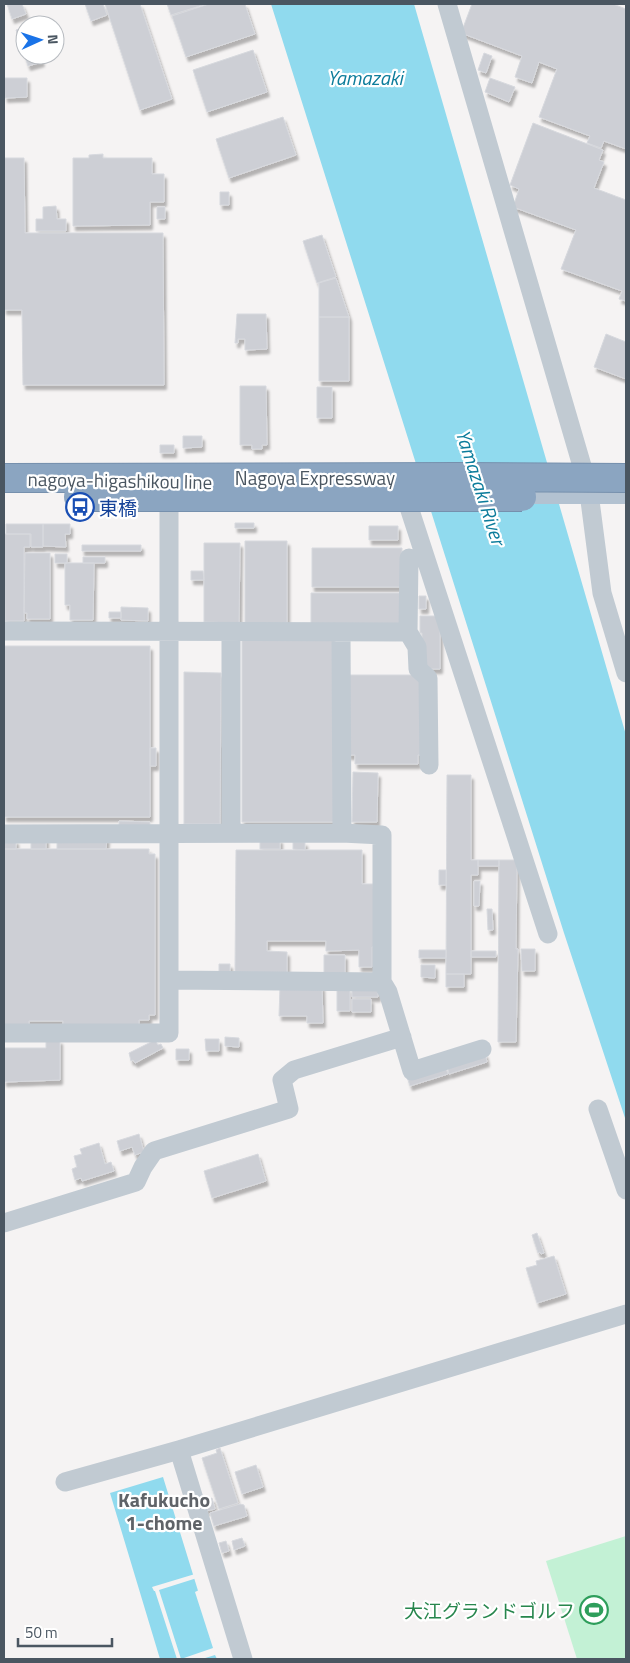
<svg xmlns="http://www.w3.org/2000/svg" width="630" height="1663" viewBox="0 0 630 1663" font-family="'Titillium Web','Noto Sans JP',sans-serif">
<defs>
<filter id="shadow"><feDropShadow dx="2.5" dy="4.5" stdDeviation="1" flood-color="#0004"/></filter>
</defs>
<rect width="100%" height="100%" fill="#f5f3f3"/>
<!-- green -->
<path fill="#c3f1d5" d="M626,1536V1659H577L546,1561Z"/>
<!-- water -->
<path fill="#90daee" d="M271,4H414L626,735V1121L564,933Z
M163,1477L219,1659H160L110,1493Z"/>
<!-- pier -->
<path fill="#f5f3f3" d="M195,1574L197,1578L159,1590L181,1659L213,1648L195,1592L199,1590L221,1659H217L215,1655L202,1659H177L155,1591H154L152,1587Z"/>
<!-- building -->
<path fill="#cdcfd5" stroke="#d7d9de" filter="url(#shadow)" d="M7,4H22L26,14L12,19Z
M85,4H103L107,15L91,21Z
M105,4H140L172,99L140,110Z
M167,4H206L171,15Z
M209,4H245L255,34L186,57L172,16Z
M472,4H613L626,9V149L604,141L601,148L587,143L590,136L539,117L557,69L539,62L532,83L515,77L522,56L461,33Z
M25,27V55H40L42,62L28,66L16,30Z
M253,50L267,92L207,112L193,70Z
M484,53L492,56L486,73L478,70Z
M4,78H27V97L5,98Z
M490,78L515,87L509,102L485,92Z
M283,117L296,155L229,178L216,139Z
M533,123L603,150L599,160L604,162L594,188L626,200V301L619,299L622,291L561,269L576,230L513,207L519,189L510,185Z
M103,154V158H152V174H164V202H150V225L73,226V158H89V155Z
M4,158H24L25,233H163L164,385H23L22,310H4Z
M220,192H229V205H220Z
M56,206L57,219H66V231H36V219H43V207Z
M157,207H165V219H157Z
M322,235L336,277L317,283L303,241Z
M336,278L349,317H319V283Z
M237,314H266L267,349L245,350V339H238V343H235Z
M319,317H349V381H319Z
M606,334L626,342V379L594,367Z
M240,386H266L267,445H262V449H252V445H240Z
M317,387H332V418H317Z
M183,436H202V447L183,448Z
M160,445H174V453H160Z
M235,523H254V528H235Z
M6,524H43V547H31V534H6Z
M43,524H70V534H65L66,547L43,546Z
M369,526H398V540H369Z
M4,534H30V547H24V621H5Z
M245,541H287V623H245Z
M204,543H240L239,623L204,622Z
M82,545H141V551H82Z
M312,548H402V587H312Z
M25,553H50V619H27V613H24Z
M55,554H67V563H55Z
M83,557H105V563H83Z
M65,563H94L93,620H70V605H65Z
M191,571H203L204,580H191Z
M311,593H402V625H311Z
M419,596H426V609H419Z
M121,607L148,608V621L121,620Z
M109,612H121V618H109Z
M420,616H440V669H422V633H420Z
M242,639L335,640V822H242Z
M4,646H150V817H4Z
M184,672L221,673L220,824H184Z
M349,675H421V755H418V764H355V755H348Z
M150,748H156V766H150Z
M353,772L378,773L377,822H352Z
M447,775H471V860H478V875H471V974H446Z
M119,821L150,822V827L119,826Z
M57,837L107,838L106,849H57Z
M31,838H46V849H31Z
M260,839H280V849H260Z
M4,840H16V849H4Z
M293,842H305V850L293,849Z
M4,849H149V854H155V1015H149V1020H139V1028H63V1021H29V1031H4Z
M236,850H362V884H373L378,947H372V967H359V950L326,951V941H267V951L287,952V973L235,972Z
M478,860H499V866H478Z
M499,860H517L516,949H518L516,1042H498Z
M439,870H446V885H439Z
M474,881H480L479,906H474Z
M487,909H492L493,930H488Z
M521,949H535V971H522Z
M419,950H446V958H419Z
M471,951H496V957H471Z
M324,955H345V977L324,976Z
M219,964H230V973H219Z
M421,965H435V978L421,977Z
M446,974H464V987H446Z
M280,986H322L323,1023H307V1016H279Z
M352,987H378V997H352Z
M337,988H350V1011H337Z
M352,999H371V1012H352Z
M225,1037L239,1038V1047L225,1046Z
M205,1039H219V1051H206Z
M46,1040H60V1080L4,1082V1048H46Z
M155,1040L158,1045L161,1044L163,1048L135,1063L133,1060L131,1061L129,1053Z
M176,1049H189V1060H176Z
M485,1053L487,1062L449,1074L447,1065Z
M445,1066L448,1074L410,1086L407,1077Z
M139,1134L144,1152L135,1155L132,1147L120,1151L117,1141Z
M99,1143L105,1164L111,1162L114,1171L82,1181L81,1178L75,1180L72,1169L77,1167L74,1156L82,1154L80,1149Z
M258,1154L266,1181L212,1198L204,1171Z
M537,1233L544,1253L541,1254L540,1252L538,1253L532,1235Z
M554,1256L566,1294L537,1303L526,1268L537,1265L536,1261Z
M220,1448L238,1503L219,1509L202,1458L217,1453L216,1450Z
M256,1465L263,1487L242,1494L235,1472Z
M212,1498L215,1509L206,1511L203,1501Z
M240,1504L244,1505L247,1516L214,1526L210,1513Z
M242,1538L245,1546L234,1550L232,1541Z
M226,1541L229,1551L222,1553L219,1543Z"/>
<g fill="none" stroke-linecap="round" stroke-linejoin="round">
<!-- minor -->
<path stroke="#c1cad2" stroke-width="19" d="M447,4L587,483
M404,492L548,934
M589,493L602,593L626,673
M4,631L408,632L409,558
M231,632V833
M408,632L417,647L418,669L428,678L429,765
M341,633L342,833
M4,834L342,833L382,835V982L388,992L412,1071L482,1049
M169,980L382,982
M4,1033H169V490
M598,1109L626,1190
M4,1223L136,1182L143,1167L154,1151L289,1109L282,1080L294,1070L402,1037
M179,1450L243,1659
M65,1482L179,1450L626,1314"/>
<!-- major -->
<path stroke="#b3c2d1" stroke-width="24" d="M503,492H626"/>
<defs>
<path id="highway-bridge" d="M4,478L462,477L626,478
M78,497H522"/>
</defs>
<!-- highway-bridge casing -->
<use href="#highway-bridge" stroke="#7690ad" stroke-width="30" stroke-linecap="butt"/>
<!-- highway-bridge -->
<use href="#highway-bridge" stroke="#8ba5c1" stroke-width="28"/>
</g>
<!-- icons -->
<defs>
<symbol id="bus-ring" viewBox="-11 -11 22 22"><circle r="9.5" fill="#fff" stroke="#1a4fb4" stroke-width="1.5"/><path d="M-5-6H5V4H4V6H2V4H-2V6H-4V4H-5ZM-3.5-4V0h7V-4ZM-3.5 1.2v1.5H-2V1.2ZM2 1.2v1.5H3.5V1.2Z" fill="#1a4fb4"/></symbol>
<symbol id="stadium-ring" viewBox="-11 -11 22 22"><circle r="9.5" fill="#fff" stroke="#2e9e5b" stroke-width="1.5"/><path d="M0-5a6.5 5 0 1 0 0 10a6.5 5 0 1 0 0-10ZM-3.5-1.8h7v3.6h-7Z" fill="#2e9e5b"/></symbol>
</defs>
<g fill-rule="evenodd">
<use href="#bus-ring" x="64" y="491" width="32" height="32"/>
<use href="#stadium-ring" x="578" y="1594" width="32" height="32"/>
</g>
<g text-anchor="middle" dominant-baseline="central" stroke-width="4.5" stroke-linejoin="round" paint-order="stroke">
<!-- street labels -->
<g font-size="19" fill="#4a5661" stroke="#fff">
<text x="315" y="477">Nagoya Expressway</text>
<text transform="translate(120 480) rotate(1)">nagoya-higashikou line</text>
</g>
<!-- transit labels -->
<g font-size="19" fill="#164399" stroke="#fff" text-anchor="start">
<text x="99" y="507">東橋</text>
</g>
<!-- leisure labels -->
<g font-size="19" fill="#27864d" stroke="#fff" text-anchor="end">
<text x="575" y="1610">大江グランドゴルフ</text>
</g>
<!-- water labels -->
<g font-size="20" font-style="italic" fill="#0c7c9b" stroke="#fff">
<text x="365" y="77">Yamazaki</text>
<text transform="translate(481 487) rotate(72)">Yamazaki River</text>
</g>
<!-- neighbourhood labels -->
<g font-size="20" font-weight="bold" fill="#5f6368" stroke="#fff">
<text x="164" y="1499">Kafukucho<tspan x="164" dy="23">1-chome</tspan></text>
</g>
</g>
<!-- border -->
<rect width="630" height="1663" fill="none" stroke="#4a5661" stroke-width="10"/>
<!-- north arrow -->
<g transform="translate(40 40) rotate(87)"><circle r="24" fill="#ffffff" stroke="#b7bbc0"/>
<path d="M0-4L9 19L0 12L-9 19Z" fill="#1a73e8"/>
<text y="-8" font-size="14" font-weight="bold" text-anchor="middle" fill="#4a5661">N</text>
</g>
<!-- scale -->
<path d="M18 1638v8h94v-8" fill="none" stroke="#4a5661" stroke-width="2.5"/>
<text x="25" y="1638" font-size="15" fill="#4a5661" stroke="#ffffff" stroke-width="4" paint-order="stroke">50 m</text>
</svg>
